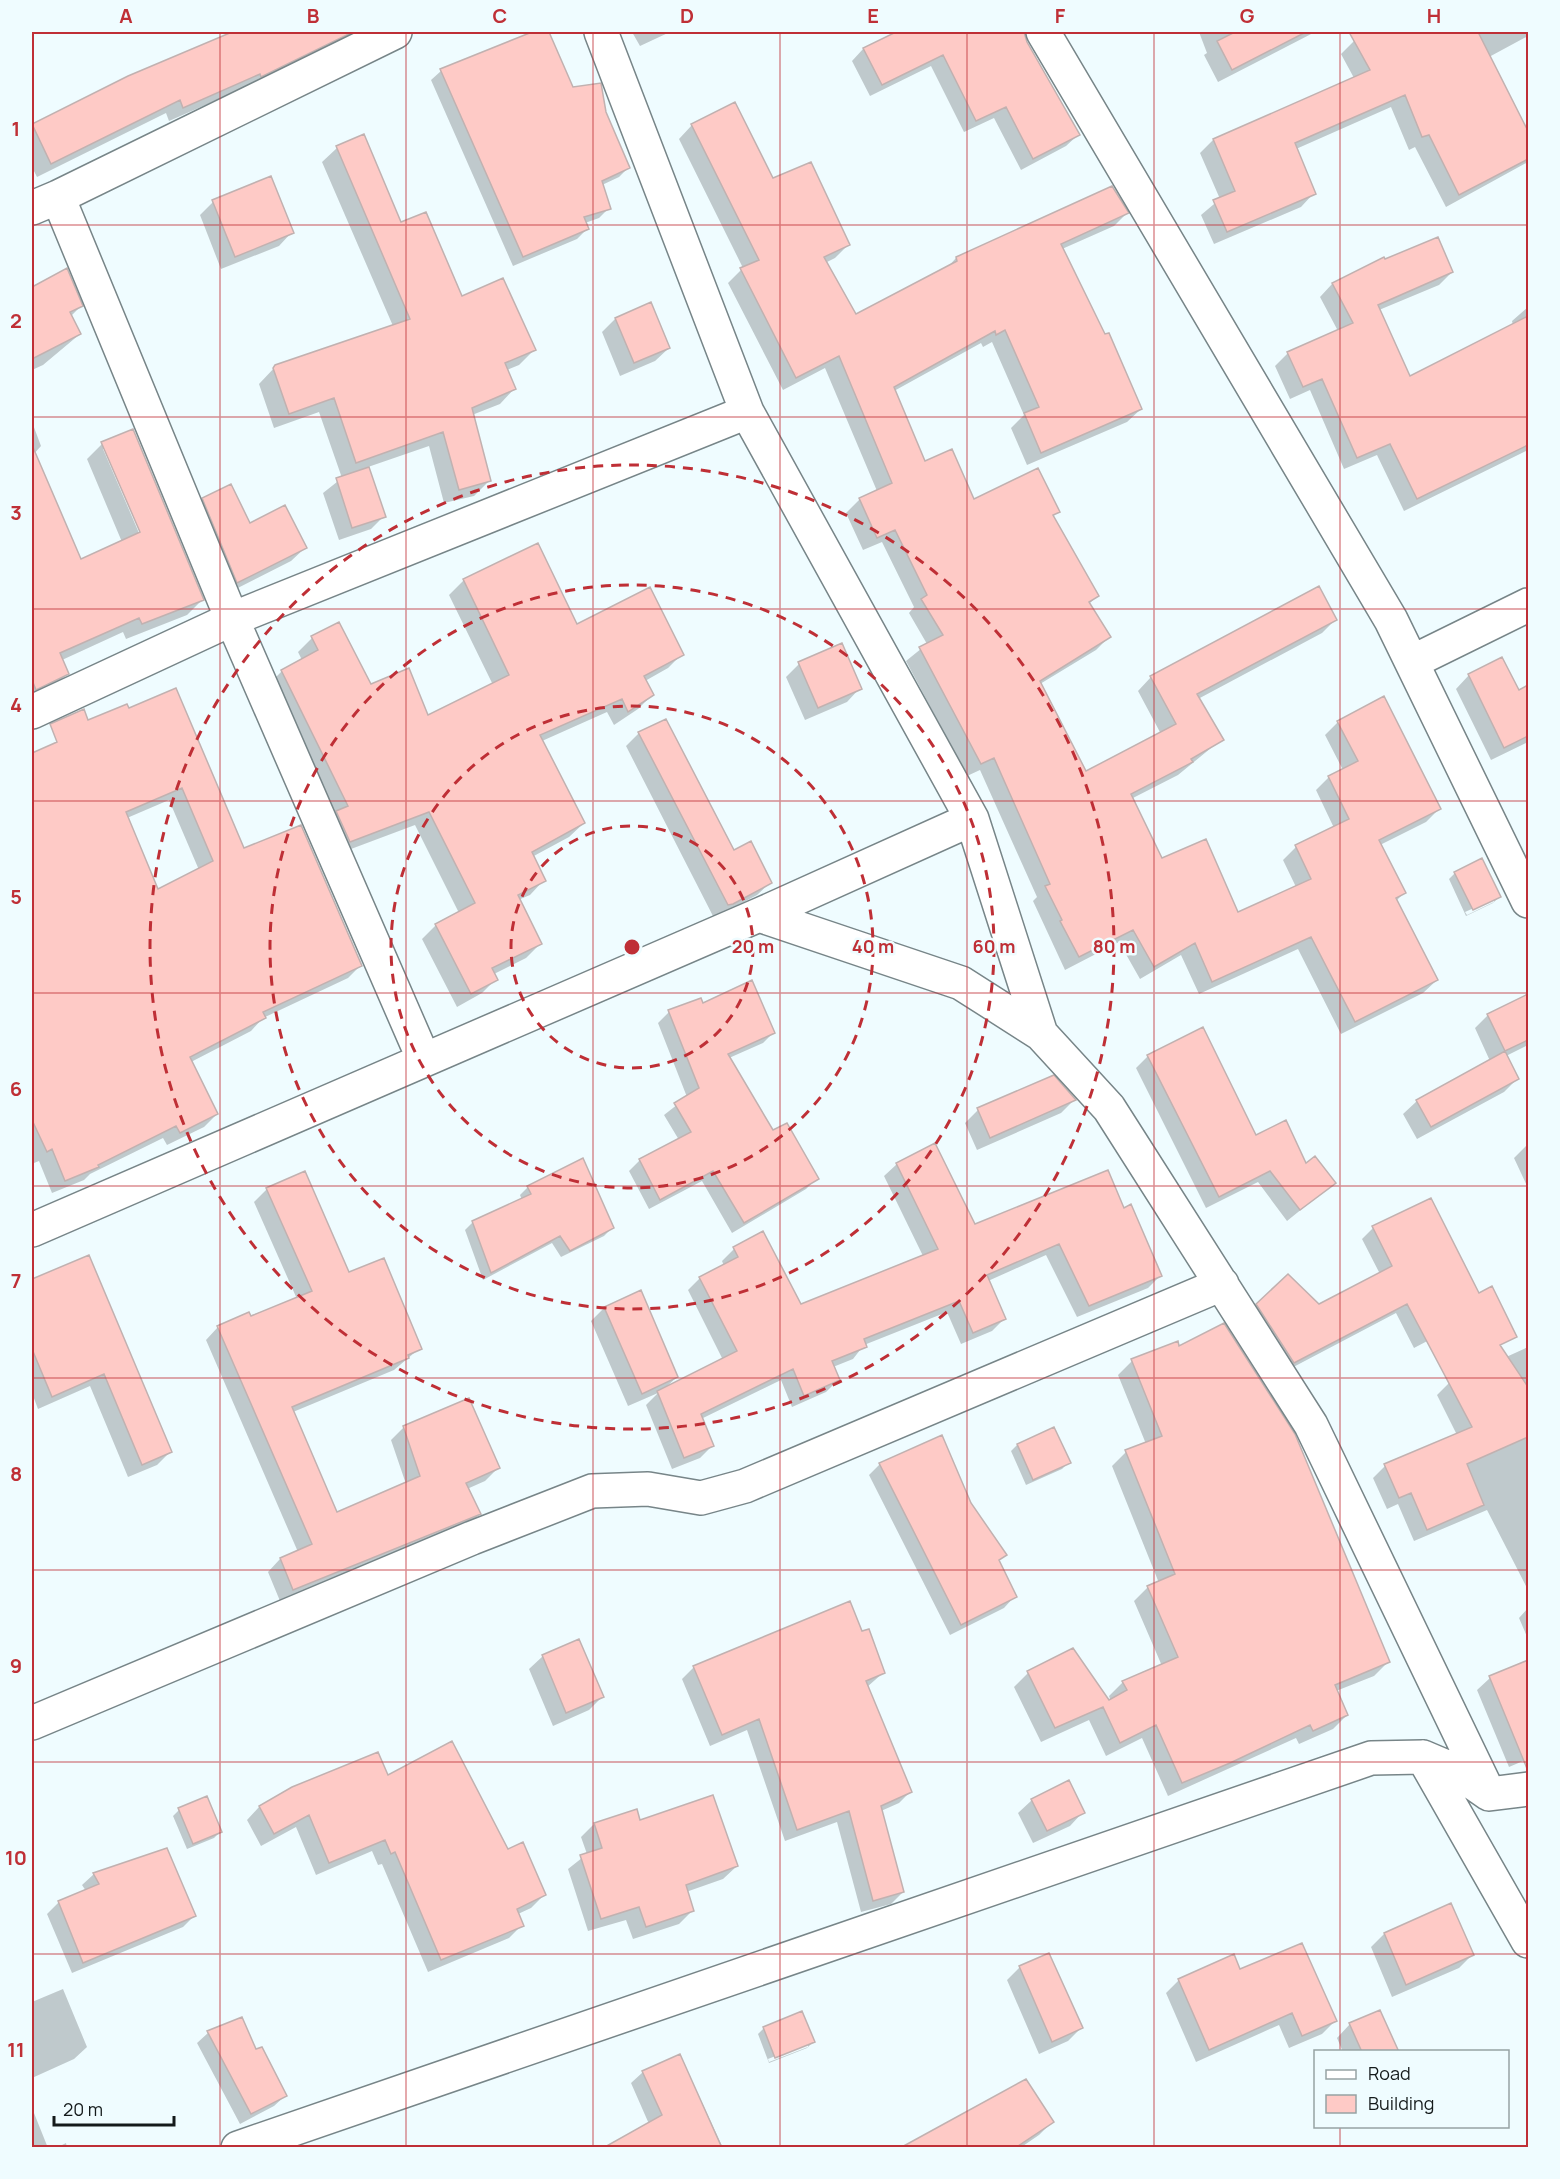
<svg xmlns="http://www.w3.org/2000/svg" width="1560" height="2179" viewBox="0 0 1560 2179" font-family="Manrope,sans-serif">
<rect width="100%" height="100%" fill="#effcff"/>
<!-- shadow -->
<path fill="#0003" fill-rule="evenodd" d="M227,32L347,33L333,48L247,90L246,87L169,121L166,113L37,177L32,167V126L129,77L224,37Z
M535,32H548L572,89L605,112L629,167L619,177L602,185L609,208L599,218L585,223L587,229L577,239L513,266L431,80L441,71Z
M632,32H670L640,46Z
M899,32H1025V42L1078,135L1066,146L1021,170L994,118L964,132L931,66L870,96L852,61L863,49Z
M1199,32H1315L1218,82L1204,55L1207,53Z
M1372,32H1528V36L1489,57L1528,135V162L1446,207L1415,147L1409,150L1391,107L1296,149L1314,193L1301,207L1214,244L1201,215L1220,199L1200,153L1213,140L1354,78L1341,54L1354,41Z
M692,125L772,180L848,245L835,258L825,263L855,316L946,269L956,258L1127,213L1114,226L1062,249L1141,409L1127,422L1027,465L1011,428L1024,415L992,342L983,347L981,343L894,391L924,463L973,501L1058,511L1053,517L1097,596L1089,604L1109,637L1096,650L1040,684L1085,773L1161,734L1138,691L1151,677L1335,620L1322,633L1198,699L1222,739L1178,775L1131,799L1161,860L1237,914L1296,887L1283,860L1296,847L1334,828L1316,790L1329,777L1343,770L1325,735L1338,722L1439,809L1426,822L1380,845L1404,893L1396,901L1437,980L1423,993L1341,1034L1298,949L1199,994L1181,955L1140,979L1119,942L1065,970L1033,901L1037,897L980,770L967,776L906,661L927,644L909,613L914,607L882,542L863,550L846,513L860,499L877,491L825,368L783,390L728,283L743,268L679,139Z
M337,148L461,298L534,350L519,365L507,370L514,389L500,404L472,415L489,481L474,496L444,503L429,446L368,467L384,516L371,529L339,540L323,493L342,478L319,412L274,428L259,384L276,366L393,326L322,162Z
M213,202L292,232L279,246L221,269L200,215Z
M1383,259L1452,272L1439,285L1379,310L1409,378L1513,326L1512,321L1528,307V450L1404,511L1377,455L1344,469L1310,390L1290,399L1275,366L1288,353L1338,331L1320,297L1332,284Z
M66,270L81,306L71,316L80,334L43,365L32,370V288Z
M650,304L669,348L655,361L620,376L602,332L615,319Z
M32,422L41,446L32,456Z
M132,431L202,600L187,615L126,639L123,632L62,660L67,674L52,689L32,699V483L44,477L80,561L122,542L87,459L102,444ZM103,449H106L145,538L142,540Z
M203,499L250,525L305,548L291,561L224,595L190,513Z
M464,580L576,626L682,654L668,668L645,681L652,695L638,709L614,725L607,712L542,741L584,823L569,837L532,857L544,880L530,895L518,900L540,944L526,958L494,974L496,979L482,993L457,1007L422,939L436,925L459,913L415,825L335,855L268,685L282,671L302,660L298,652L312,638L371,686L428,717L493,685L449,595Z
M799,664L860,688L847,702L805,720L786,677Z
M1469,675L1518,692L1528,687V742L1491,760L1456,689Z
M132,715L243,849L361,965L348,978L263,1018L251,1031L191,1062L217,1114L204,1127L167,1145L163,1138L90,1174L84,1180L52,1193L39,1161L34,1163L32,1158V766ZM169,800L199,870L158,891L127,818Z
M639,733L733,852L771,882L757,895L714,918L626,746Z
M1455,873L1499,897L1493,903L1466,916L1449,879ZM1494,899V902L1467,915L1465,912Z
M1528,995V1045L1506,1056L1517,1079L1504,1092L1417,1139L1403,1114L1417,1101L1490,1061L1475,1028L1488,1015Z
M702,1005L774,1032L763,1043L729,1058L773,1132L817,1178L806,1189L732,1233L702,1181L649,1209L629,1171L640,1160L679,1140L664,1115L687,1097L658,1023L669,1012Z
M1202,1029L1255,1137L1334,1183L1287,1221L1258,1182L1206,1208L1136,1068L1148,1056Z
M1074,1100L1061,1113L977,1150L965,1123L978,1110Z
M1528,1144V1188L1514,1158Z
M897,1164L975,1226L1123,1210L1160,1276L1148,1288L1077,1317L1046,1255L988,1281L1004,1319L992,1331L961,1344L947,1312L864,1345L853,1359L833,1367L838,1380L826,1392L792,1407L781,1380L701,1419L712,1446L700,1458L672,1469L646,1405L658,1393L628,1406L591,1321L604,1308L640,1292L677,1377L665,1388L723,1360L688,1290L700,1278L724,1266L722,1261L734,1249L800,1306L923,1256L884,1176Z
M528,1187L612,1228L604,1236L561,1257L552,1243L483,1280L465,1230L473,1222L522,1200L520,1195Z
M267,1189L420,1348L394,1370L293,1412L337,1514L406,1484L391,1440L404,1427L498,1468L485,1481L467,1489L480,1514L467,1526L280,1601L268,1572L280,1559L298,1552L206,1340L218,1327L297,1299L254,1202Z
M1373,1228L1473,1317L1414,1348L1396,1313L1282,1373L1246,1317L1288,1276L1318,1306L1380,1274L1362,1239Z
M89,1257L170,1452L157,1465L128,1477L90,1386L38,1409L32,1393V1279Z
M1528,1347V1590L1487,1510L1414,1541L1398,1504L1387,1509L1373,1478L1385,1466L1457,1435L1437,1395L1449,1383Z
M1132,1361L1388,1662L1374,1676L1336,1691L1347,1715L1333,1729L1299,1744L1296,1738L1168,1796L1142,1738L1106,1756L1089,1720L1041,1742L1014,1687L1028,1673L1072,1650L1109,1702L1111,1701L1109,1696L1123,1682L1162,1666L1134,1601L1148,1587L1159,1583L1112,1466L1126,1452L1146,1444L1118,1375Z
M1054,1429L1069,1462L1062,1469L1026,1485L1011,1451L1017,1445Z
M880,1464L970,1504L1005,1555L998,1561L1015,1596L1004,1608L950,1635L869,1475Z
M1528,1608V1639L1519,1618Z
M861,1633L883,1673L867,1687L911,1791L899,1803L881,1811L903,1892L891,1904L861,1912L837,1822L785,1841L747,1730L710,1746L682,1679L694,1667Z
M543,1656L602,1697L589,1710L553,1726L529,1669Z
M1528,1662V1759L1509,1767L1477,1690L1490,1678Z
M387,1777L507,1851L544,1895L531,1908L518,1914L522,1925L509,1938L428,1972L382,1864L378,1865L372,1851L316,1875L296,1827L261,1846L247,1820L259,1807L292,1788Z
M1032,1800L1083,1812L1070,1826L1033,1843L1018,1813Z
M179,1810L221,1831L214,1838L187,1849L173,1816Z
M640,1822L737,1866L723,1879L686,1892L692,1911L679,1924L633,1939L626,1920L588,1931L568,1869L587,1854L581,1837L594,1824Z
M94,1874L194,1916L183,1927L72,1973L47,1914L59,1902L86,1891L82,1885Z
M1384,1934L1472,1955L1459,1968L1392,1997L1371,1947Z
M1020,1967L1081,2028L1068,2041L1039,2054L1007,1980Z
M1239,1971L1335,2021L1322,2034L1289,2048L1279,2025L1196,2062L1166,1993L1179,1980Z
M63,1989L87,2047L74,2059L32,2078V2002Z
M1350,2024L1397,2052H1343L1337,2038Z
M764,2028L813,2042L807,2048L769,2063L758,2034ZM808,2043V2047L769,2062L768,2059Z
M208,2033L255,2051L285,2096L274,2106L240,2124L197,2043Z
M680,2055L723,2148H612L649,2124L631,2083L643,2072Z
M32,2108L48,2148H32Z
M1052,2122L1039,2135L1020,2148H920Z
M66,2143L67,2148H56Z"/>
<!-- building -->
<path fill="#fecac6" stroke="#c1b1b0" stroke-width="1.5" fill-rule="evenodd" d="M232,32H353L261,77L260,74L183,108L180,100L51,164L32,124L128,76Z
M532,32H549L573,87L601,83L606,112L630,168L602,181L611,209L584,217L589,229L523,257L440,69Z
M896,32H1024L1027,42L1080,135L1033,159L1006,107L976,121L943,55L882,85L863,48Z
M1235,32H1306L1232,70L1217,41Z
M1349,32H1478L1528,131V159L1459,195L1429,135L1422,137L1405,95L1295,143L1316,194L1227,232L1213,200L1235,191L1213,139L1370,70Z
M735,102L773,178L811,162L850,245L824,257L856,314L957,261L956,257L1112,186L1129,213L1061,244L1105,334L1109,333L1142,409L1041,453L1024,413L1039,407L1005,330L996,335L995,331L894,387L925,461L952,449L974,499L1038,468L1060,512L1053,515L1099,596L1089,602L1111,637L1040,681L1086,771L1176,724L1150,676L1319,586L1337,620L1197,694L1224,740L1191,759L1193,762L1131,794L1162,858L1206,839L1238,912L1311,879L1295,845L1349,819L1328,776L1358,761L1337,721L1384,696L1441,809L1379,840L1406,893L1396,898L1438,980L1355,1022L1311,937L1212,982L1195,943L1154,967L1133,930L1079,957L1060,921L1062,920L1045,886L1050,884L994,758L981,764L919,647L943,635L921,599L927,595L895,530L877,538L859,498L892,483L839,356L796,378L740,268L759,260L691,124Z
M364,134L401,222L426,212L462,296L503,278L536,350L505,363L516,389L472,408L491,481L459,490L443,432L356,463L334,398L289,414L273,368L275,365L410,319L336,146Z
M271,176L294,233L235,257L212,200Z
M1438,237L1453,272L1378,305L1410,376L1528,316V445L1417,499L1390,444L1357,458L1322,379L1303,387L1287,352L1353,323L1332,283L1384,257L1385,259Z
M67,268L83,306L70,312L81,334L32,359V287Z
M651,302L670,348L634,363L615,318Z
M133,429L204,600L142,624L139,618L60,653L69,674L36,690L32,680V445L81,559L140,532L101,442Z
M369,467L386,517L352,528L336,478Z
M231,484L250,523L285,505L307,548L237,583L202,498Z
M538,543L577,624L650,587L684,655L644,676L654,695L628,712L622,699L540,735L585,823L532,852L546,881L518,895L542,944L492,968L498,980L471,994L435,924L475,903L429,812L350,842L336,811L348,806L281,670L318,650L311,636L339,622L371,684L409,668L428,715L509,675L463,579Z
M842,643L862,689L818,708L798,662Z
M1502,657L1519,690L1528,685V736L1504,748L1468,674Z
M176,688L244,848L301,825L362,966L263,1012L266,1018L190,1057L218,1114L180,1133L176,1126L98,1165L99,1167L65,1181L52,1149L47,1152L32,1120V753L57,742L50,724L84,709L88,720L127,704L129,708ZM182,788L213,861L158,889L126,812Z
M666,719L734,850L751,841L772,883L733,904L728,905L638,732Z
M1482,858L1501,897L1473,910L1454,872Z
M752,980L775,1033L728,1054L773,1130L787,1123L819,1179L744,1223L713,1171L660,1200L639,1159L691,1132L674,1103L699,1088L668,1010L701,998L703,1003Z
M1528,994V1040L1505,1051L1487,1014Z
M1203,1027L1256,1135L1286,1120L1306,1163L1315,1156L1336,1183L1300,1210L1270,1171L1219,1197L1147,1055Z
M1505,1051L1519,1079L1431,1127L1416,1100Z
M1054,1075L1076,1100L990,1138L977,1108Z
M935,1143L975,1224L1108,1170L1124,1208L1131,1204L1162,1276L1089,1306L1059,1244L987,1275L1006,1319L973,1333L959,1301L864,1339L867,1347L832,1361L840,1380L804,1396L793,1369L701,1414L714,1446L684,1458L657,1391L737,1351L699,1277L738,1257L733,1247L763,1231L801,1304L938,1249L896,1163Z
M583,1158L614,1228L570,1251L560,1236L491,1273L472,1221L531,1194L527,1186Z
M305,1171L349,1272L384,1258L422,1349L408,1355L409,1358L292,1407L337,1512L420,1476L403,1426L469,1398L500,1468L466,1483L481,1514L293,1590L280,1558L312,1544L217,1326L249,1312L251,1316L312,1291L266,1188Z
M1431,1198L1479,1293L1492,1286L1517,1337L1500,1345L1528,1387V1437L1467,1464L1484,1505L1427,1530L1411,1493L1399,1498L1384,1464L1472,1427L1407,1304L1294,1363L1256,1304L1288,1274L1319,1304L1392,1266L1372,1226Z
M89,1255L172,1452L142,1465L104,1374L52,1397L32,1349V1279Z
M641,1290L678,1377L642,1394L604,1307Z
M1224,1323L1295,1434L1390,1662L1335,1685L1348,1715L1313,1731L1310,1725L1230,1763L1182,1783L1156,1725L1120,1743L1103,1707L1055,1728L1027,1671L1073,1648L1109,1700L1127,1690L1122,1681L1178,1657L1147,1586L1175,1574L1125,1450L1162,1436L1131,1359L1178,1341L1179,1346Z
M1054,1427L1071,1463L1033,1480L1017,1444Z
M942,1435L971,1503L1007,1555L999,1560L1017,1597L961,1625L879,1463Z
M850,1601L862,1631L869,1629L885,1673L866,1681L912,1792L881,1806L904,1892L873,1901L849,1811L797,1830L759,1719L722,1735L693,1666Z
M579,1639L604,1697L566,1713L542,1655Z
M1528,1660V1771L1489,1676Z
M452,1741L508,1849L523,1842L546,1895L517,1909L524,1926L441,1960L395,1852L391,1854L385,1840L329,1863L309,1815L274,1834L259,1806L292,1787L378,1752L388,1775Z
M1069,1780L1085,1813L1047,1831L1031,1799Z
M713,1795L738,1866L686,1885L694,1911L646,1927L639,1907L601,1919L580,1855L602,1848L594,1823L637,1809L640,1820Z
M207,1796L222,1832L193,1844L178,1808Z
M167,1848L196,1916L83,1963L58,1901L99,1884L93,1873Z
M1451,1903L1474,1955L1406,1985L1384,1933Z
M1302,1943L1337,2021L1302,2036L1292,2013L1209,2050L1178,1979L1234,1954L1240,1969Z
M1049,1953L1083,2028L1052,2042L1019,1966Z
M1380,2010L1399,2052H1362L1349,2023Z
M802,2011L815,2042L775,2058L763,2027Z
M242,2017L256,2049L262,2047L287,2096L251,2114L207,2031Z
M680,2054L722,2148H603L662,2115L642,2071Z
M1026,2079L1054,2122L1015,2148H900Z"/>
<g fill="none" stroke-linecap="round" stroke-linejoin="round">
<defs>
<path id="street" d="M601,32L747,412L972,819L1041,1034
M1043,32L1391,620L1528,901
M58,197L232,619L424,1060
M32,208L58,197L395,32
M1412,662L1528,605
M32,712L232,619L747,412
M759,915L961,983L1041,1034L1109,1108L1311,1425L1488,1792
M32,1230L759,915L972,819
M32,1723L472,1538L592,1491L648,1489L701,1498L745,1486L1222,1284
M1423,1757L1528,1941
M238,2148L1371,1758L1423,1757L1456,1771L1489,1794L1528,1789"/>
</defs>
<!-- street casing -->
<use href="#street" stroke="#778588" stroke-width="36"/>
<!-- street -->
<use href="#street" stroke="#fff" stroke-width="33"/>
</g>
<!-- grid -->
<path fill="none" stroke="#bf2f36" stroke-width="1.5" stroke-opacity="0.55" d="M220,32V2148M406,32V2148M593,32V2148M780,32V2148M967,32V2148M1154,32V2148M1340,32V2052M32,225H1528M32,417H1528M32,609H1528M32,801H1528M32,993H1528M32,1186H1528M32,1378H1528M32,1570H1528M32,1762H1528M32,1954H1528M1340,2126V2148"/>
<!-- distance rings -->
<g fill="none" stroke="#bf2f36" stroke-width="3" stroke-dasharray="10 8">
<circle cx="632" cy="947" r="121"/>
<circle cx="632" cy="947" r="241"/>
<circle cx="632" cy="947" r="362"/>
<circle cx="632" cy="947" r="482"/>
</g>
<circle cx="632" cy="947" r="9" fill="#bf2f36" stroke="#effcff" stroke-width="3"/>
<g font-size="18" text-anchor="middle" font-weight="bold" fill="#bf2f36" stroke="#effcff" stroke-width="5" stroke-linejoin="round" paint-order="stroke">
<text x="753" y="953">20 m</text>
<text x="873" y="953">40 m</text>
<text x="994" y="953">60 m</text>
<text x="1114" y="953">80 m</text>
</g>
<!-- border -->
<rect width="1560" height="2179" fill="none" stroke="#effcff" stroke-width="66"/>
<!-- legend -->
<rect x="1314" y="2050" width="195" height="78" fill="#effcff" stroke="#97a2a4" stroke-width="1.5"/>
<rect x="1326" y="2070" width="30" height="9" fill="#ffffff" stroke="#97a2a4" stroke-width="1.5"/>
<text x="1368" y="2080" font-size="18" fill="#141a1b">Road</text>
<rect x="1326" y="2095" width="30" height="18" fill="#fecac6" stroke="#97a2a4" stroke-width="1.5"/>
<text x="1368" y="2110" font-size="18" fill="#141a1b">Building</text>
<!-- scale -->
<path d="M54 2116v9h120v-9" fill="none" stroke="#141a1b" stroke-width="3"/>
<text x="63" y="2116" font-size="18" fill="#141a1b" stroke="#effcff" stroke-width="4.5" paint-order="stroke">20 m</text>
<rect x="33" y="33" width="1494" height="2113" fill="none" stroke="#bf2f36" stroke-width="2"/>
<g font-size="20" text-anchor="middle" font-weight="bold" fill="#bf2f36">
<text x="126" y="23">A</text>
<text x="313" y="23">B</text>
<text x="500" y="23">C</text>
<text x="687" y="23">D</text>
<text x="873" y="23">E</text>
<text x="1060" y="23">F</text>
<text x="1247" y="23">G</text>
<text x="1434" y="23">H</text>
<text x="16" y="136">1</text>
<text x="16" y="328">2</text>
<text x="16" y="520">3</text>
<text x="16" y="712">4</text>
<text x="16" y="904">5</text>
<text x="16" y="1096">6</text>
<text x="16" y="1288">7</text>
<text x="16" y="1481">8</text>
<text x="16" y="1673">9</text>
<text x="16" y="1865">10</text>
<text x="16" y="2057">11</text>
</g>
</svg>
